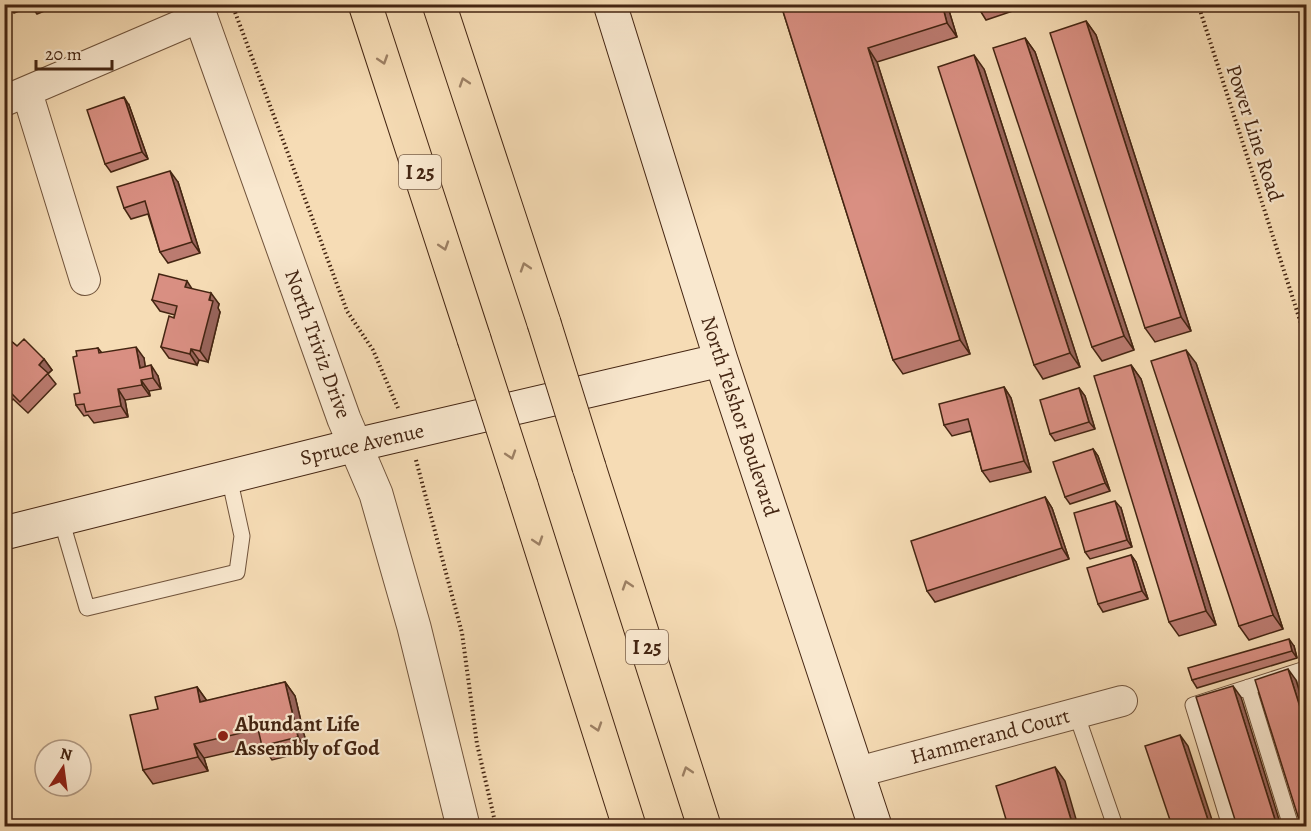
<svg xmlns="http://www.w3.org/2000/svg" width="1311" height="831" viewBox="0 0 1311 831" font-family="Alegreya,serif">
<rect width="100%" height="100%" fill="#f6dcb5"/>
<filter id="stains"><feTurbulence type="fractalNoise" baseFrequency=".00333" numOctaves="4"/><feColorMatrix values="0 0 0 0 .2 0 0 0 0 .09 0 0 0 0 .02 0 0 0 .5 -.17"/></filter>
<radialGradient id="worn" r=".72"><stop offset=".6" stop-color="#630" stop-opacity="0"/><stop offset="1" stop-color="#630" stop-opacity=".3"/></radialGradient>
<g fill="none" stroke-linecap="round" stroke-linejoin="round">
<defs>
<path id="service" d="M61,519L87,608L237,572L242,536L229,477
M1248,687L1291,826
M1076,713L1115,826
M1230,826L1193,705L1302,670L1306,684"/>
<path id="minor" d="M27,92L85,280
M4,101L200,17
M858,772L1122,701"/>
<path id="tertiary" d="M196,4L344,419L376,494L414,627L463,826"/>
<path id="secondary" d="M610,4L721,360L875,826
M4,533L356,445L721,360"/>
<path id="motorway" d="M365,4L474,339
M439,4L544,323
M589,467L704,826
M521,485L629,826"/>
</defs>
<!-- service casing -->
<use href="#service" stroke="#70533b" stroke-width="17"/>
<!-- minor casing -->
<use href="#minor" stroke="#70533b" stroke-width="32"/>
<!-- tertiary casing -->
<use href="#tertiary" stroke="#70533b" stroke-width="35"/>
<!-- secondary casing -->
<use href="#secondary" stroke="#442512" stroke-width="35"/>
<!-- motorway casing -->
<use href="#motorway" stroke="#442512" stroke-width="35"/>
<!-- path -->
<path stroke="#442512" stroke-width="4" stroke-dasharray="1.5 3" stroke-linecap="butt" d="M232,4L347,311L373,350L398,408
M1198,4L1306,339
M416,460L462,633L477,744L496,826"/>
<!-- service -->
<use href="#service" stroke="#f9e8cf" stroke-width="15"/>
<!-- minor -->
<use href="#minor" stroke="#f9e8cf" stroke-width="30"/>
<!-- tertiary -->
<use href="#tertiary" stroke="#f9e8cf" stroke-width="33"/>
<!-- secondary -->
<use href="#secondary" stroke="#f9e8cf" stroke-width="33"/>
<!-- motorway -->
<use href="#motorway" stroke="#f6dcb5" stroke-width="33"/>
<defs>
<path id="motorway-bridge" d="M544,323L589,467
M474,339L521,485"/>
</defs>
<!-- motorway-bridge casing -->
<use href="#motorway-bridge" stroke="#442512" stroke-width="35" stroke-linecap="butt"/>
<!-- motorway-bridge -->
<use href="#motorway-bridge" stroke="#f6dcb5" stroke-width="33"/>
</g>
<!-- wall -->
<path fill="#bb7b70" stroke="#442512" stroke-width="1.5" d="M4,4H47L49,9L37,14L31,6L14,13L12,10L4,13Z
M947,4L957,37L877,62L970,354L903,374L893,360L781,5Z
M976,4H1034L986,20Z
M1086,21L1096,35L1191,331L1155,342L1145,328Z
M1025,38L1035,52L1134,350L1102,361L1092,347Z
M984,69L1080,367L1043,379L1034,365Z
M129,105L148,159L111,172L105,164Z
M178,182L200,253L168,263L160,252L148,214L131,219L124,208Z
M192,289L219,304L218,308L220,312L208,362L199,360L197,365L169,358L161,347L175,315L160,311L152,300Z
M4,335L17,346L44,359L52,370L48,374L56,384L28,413L13,399L6,407L4,405Z
M98,348L102,353L144,358L145,366L158,376L161,389L149,391L150,396L125,400L128,417L94,423L88,415L84,416L76,405L80,393L77,356Z
M1196,363L1283,629L1249,640L1239,626Z
M1131,365L1141,379L1216,625L1179,636L1169,622Z
M1004,387L1011,398L1031,472L990,482L982,471L971,431L952,436L944,425Z
M1079,388L1085,396L1095,429L1055,441L1050,434Z
M1093,449L1098,456L1110,491L1070,504L1065,497Z
M1045,497L1052,508L1069,559L935,602L927,591Z
M1121,508L1132,547L1090,559L1085,552Z
M1131,555L1136,562L1148,599L1103,612L1098,604Z
M1294,646L1297,658L1197,688L1192,680Z
M285,682L295,696L308,751L272,760L262,745L204,758L208,771L153,784L143,770L158,709L197,687L207,701Z"/>
<!-- shaded-wall -->
<path fill="#98645b" stroke="#442512" stroke-width="1.5" d="M942,4H947L957,37L947,23Z
M1086,21L1096,35L1191,331L1181,317Z
M1025,38L1035,52L1134,350L1124,336Z
M868,48L877,62L970,354L960,340Z
M974,55L984,69L1080,367L1070,353Z
M124,97L129,105L148,159L142,152Z
M170,171L178,182L200,253L192,242Z
M187,281L194,292L185,287Z
M211,293L219,304L218,308L220,312L208,362L200,351Z
M136,347L144,358L147,379L140,368Z
M191,349L199,360L197,365L190,354Z
M1186,350L1196,363L1283,629L1273,615Z
M44,359L52,370L46,375L39,365Z
M151,365L158,376L161,389L153,378Z
M1131,365L1141,379L1216,625L1206,611Z
M141,380L149,391L150,396L142,385Z
M1004,387L1011,398L1031,472L1024,461Z
M1079,388L1085,396L1095,429L1089,422Z
M118,389L125,400L128,417L121,406Z
M1093,449L1098,456L1110,491L1105,483Z
M1045,497L1052,508L1069,559L1062,548Z
M1115,501L1121,508L1132,547L1127,540Z
M1131,555L1136,562L1148,599L1142,591Z
M1289,639L1294,646L1297,658L1292,651Z
M1288,669L1296,680L1306,713V726Z
M285,682L295,696L308,751L298,737Z
M1233,686L1241,697L1281,826H1277Z
M197,687L207,701L200,702Z
M1180,735L1188,746L1214,826H1210Z
M194,744L204,758L208,771L198,757Z
M1055,767L1065,781L1078,826H1073Z"/>
<!-- building -->
<path fill="#d98f82" stroke="#442512" stroke-width="1.5" d="M942,4L947,23L868,48L960,340L893,360L781,5Z
M1086,21L1181,317L1145,328L1050,33Z
M1025,38L1124,336L1092,347L993,48Z
M974,55L1070,353L1034,365L938,67Z
M124,97L142,152L105,164L87,110Z
M170,171L192,242L160,252L145,201L124,208L117,187Z
M159,274L187,281L185,287L211,293L209,300L213,301L200,351L191,349L190,354L161,347L169,316L174,318L177,306L152,300Z
M4,335L17,346L24,339L44,359L39,365L48,373L20,402L6,388L4,389Z
M136,347L140,368L151,365L153,378L141,380L142,385L118,389L121,406L86,412L84,404L76,405L74,394L80,393L73,357L77,356L76,351L98,348L99,353Z
M1186,350L1273,615L1239,626L1151,361Z
M1131,365L1206,611L1169,622L1094,376Z
M1004,387L1024,461L982,471L968,419L944,425L939,404Z
M1079,388L1089,422L1050,434L1040,400Z
M1093,449L1105,483L1065,497L1053,462Z
M1045,497L1062,548L927,591L911,541Z
M1115,501L1127,540L1085,552L1074,513Z
M1131,555L1142,591L1098,604L1087,568Z
M1289,639L1292,651L1192,680L1188,668Z
M1288,669L1306,726V826H1301L1255,680Z
M285,682L298,737L262,746L258,729L194,744L198,757L143,770L130,715L158,709L155,697L197,687L200,702Z
M1233,686L1277,826H1237L1196,697Z
M1180,735L1210,826H1172L1145,746Z
M1055,767L1073,826H1008L996,786Z"/>
<!-- one-way arrows -->
<defs><path id="oneway-chevron" d="M-2-3.5L2.5 0L-2 3.5" fill="none" stroke-width="1.6" stroke-linecap="round" stroke-linejoin="round" transform="scale(1.5)"/></defs>
<g stroke="#9d8064">
<use href="#oneway-chevron" transform="translate(383 60) rotate(72)"/>
<use href="#oneway-chevron" transform="translate(464 82) rotate(-108)"/>
<use href="#oneway-chevron" transform="translate(444 246) rotate(72)"/>
<use href="#oneway-chevron" transform="translate(525 267) rotate(-108)"/>
<use href="#oneway-chevron" transform="translate(511 455) rotate(72)"/>
<use href="#oneway-chevron" transform="translate(538 541) rotate(72)"/>
<use href="#oneway-chevron" transform="translate(627 585) rotate(-108)"/>
<use href="#oneway-chevron" transform="translate(597 727) rotate(72)"/>
<use href="#oneway-chevron" transform="translate(687 771) rotate(-108)"/>
</g>
<!-- markers -->
<circle fill="#8f2418" stroke="#f9e8cf" stroke-width="2" cx="223" cy="736" r="6"/>
<g text-anchor="middle" dominant-baseline="central" stroke-width="4.5" stroke-linejoin="round" paint-order="stroke">
<!-- shield labels -->
<g fill="#f9e8cf" stroke="#7a604b" stroke-width="1.5">
<rect x="399" y="155" width="42" height="34" rx="4.5"/>
<rect x="626" y="630" width="42" height="34" rx="4.5"/>
</g>
<g font-size="20" font-weight="bold" fill="#442512">
<text x="420" y="172">I 25</text>
<text x="647" y="647">I 25</text>
</g>
<!-- street labels -->
<g font-size="21" fill="#442512" stroke="#f9e8cf">
<text transform="translate(1255 133) rotate(72)">Power Line Road</text>
<text transform="translate(318 344) rotate(70)">North Triviz Drive</text>
<text transform="translate(740 416) rotate(72)">North Telshor Boulevard</text>
<text transform="translate(362 444) rotate(-13)">Spruce Avenue</text>
<text transform="translate(990 736) rotate(-15)">Hammerand Court</text>
</g>
<!-- poi labels -->
<g font-size="21" font-weight="bold" fill="#442512" stroke="#f9e8cf" text-anchor="start">
<text x="235" y="724">Abundant Life<tspan x="235" dy="24">Assembly of God</tspan></text>
</g>
</g>
<!-- margin -->
<rect width="1311" height="831" fill="none" stroke="#f6dcb5" stroke-width="24"/>
<rect x="6" y="6" width="1299" height="819" fill="none" stroke="#442512" stroke-width="3"/>
<rect x="12" y="12" width="1287" height="807" fill="none" stroke="#442512" stroke-width="1.5"/>
<!-- north arrow -->
<g transform="translate(63 768) rotate(13)"><circle r="28" fill="#f9e8cf" stroke="#b19a83" stroke-width="1.5"/>
<path d="M0-4.5L10 22L0 15L-10 22Z" fill="#8f2418"/>
<text y="-9" font-size="16" font-weight="bold" text-anchor="middle" fill="#442512">N</text>
</g>
<!-- scale -->
<path d="M36 60v9h76v-9" fill="none" stroke="#442512" stroke-width="3"/>
<text x="45" y="60" font-size="18" fill="#442512" stroke="#f9e8cf" stroke-width="4.5" paint-order="stroke">20 m</text>
<rect width="100%" height="100%" filter="url(#stains)"/>
<rect width="100%" height="100%" fill="url(#worn)"/>
</svg>
